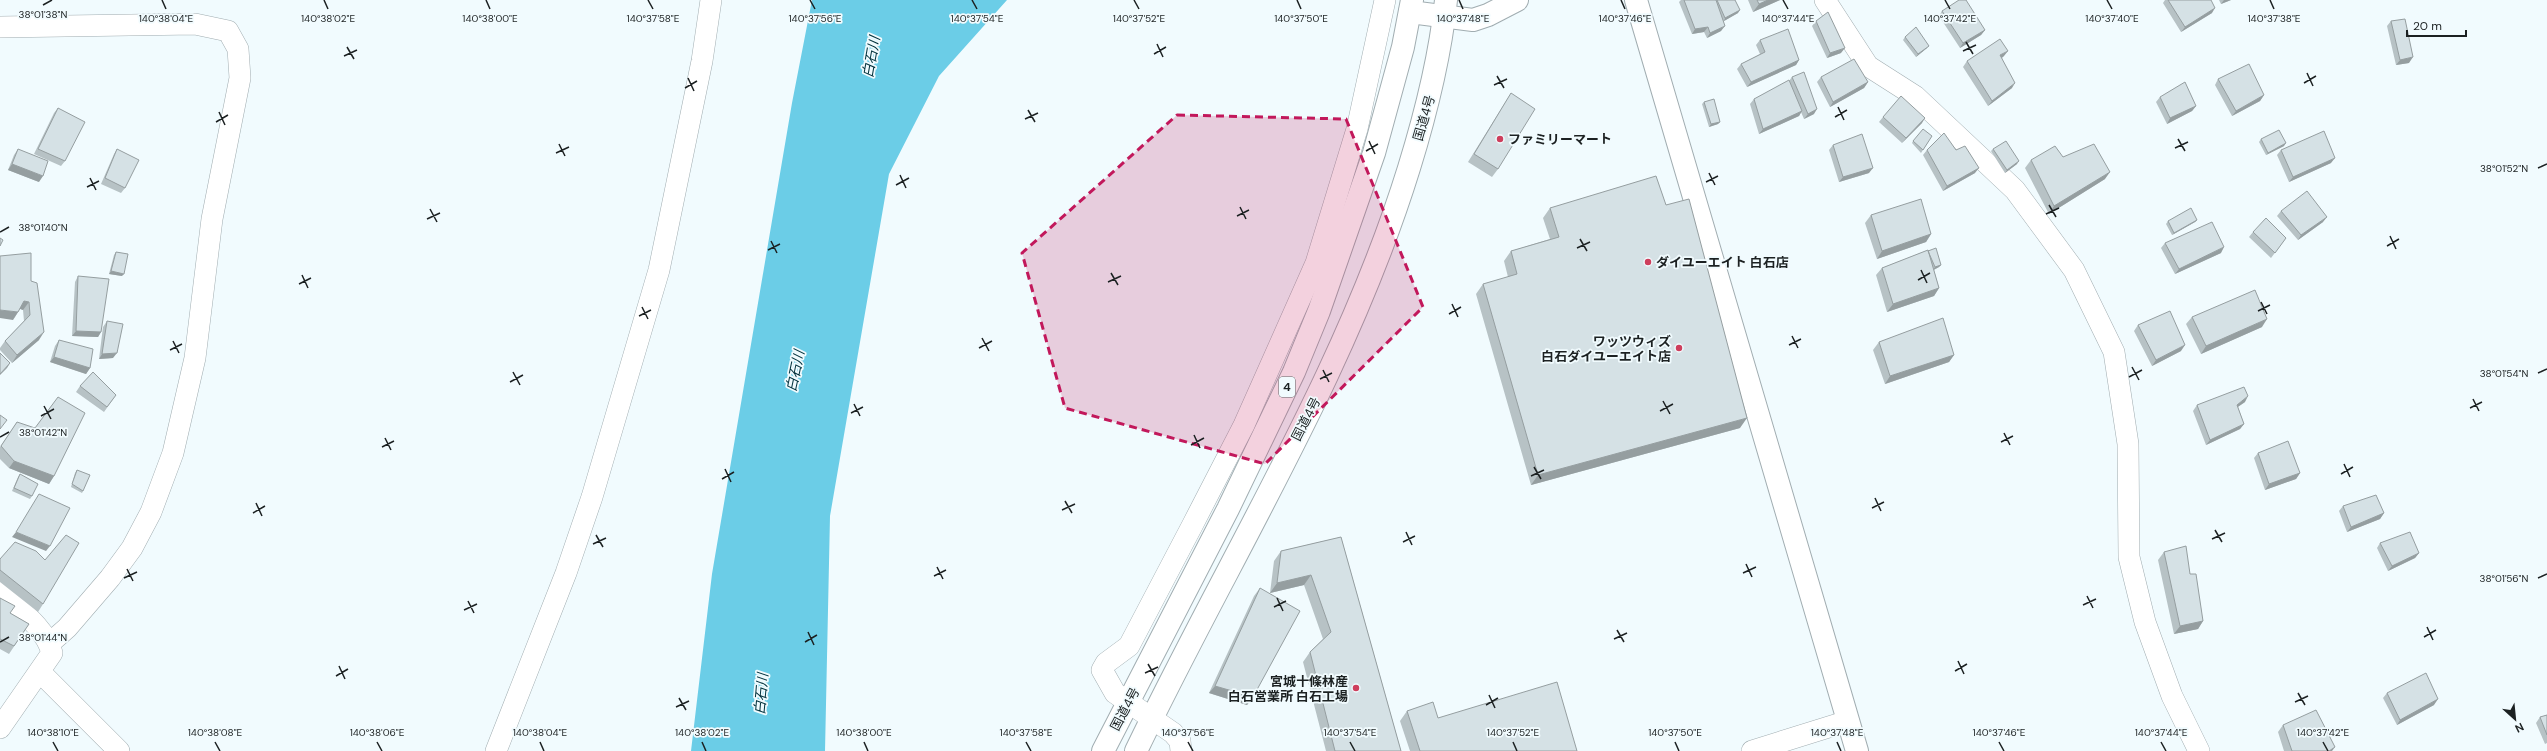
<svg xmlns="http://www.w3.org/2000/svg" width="2547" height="751" viewBox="0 0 2547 751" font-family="'DM Sans','Noto Sans JP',sans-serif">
<rect width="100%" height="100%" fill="#f1fbfe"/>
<!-- water -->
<path fill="#6bcde7" d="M812,0H1007L939,76L889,174L830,516L825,751H691L712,574L792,103Z"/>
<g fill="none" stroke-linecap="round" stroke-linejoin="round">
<defs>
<path id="minor" d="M1825,0L1868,66L1915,96L2015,190L2074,270L2114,352L2128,444L2129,557L2145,622L2172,696L2199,751
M0,27L195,24L228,31L238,49L240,78L212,219L195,358L173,453L151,512L132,548L110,578L67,628L50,643
M0,592C18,609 46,628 52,653L0,728
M40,672L119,751
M496,751L566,573L592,497L659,270L702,61L711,0
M1181,751L1180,741L1173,733L1115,693L1102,670L1106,663L1129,646L1193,524L1244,425L1316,263L1357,129L1385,0
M1752,751L1848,721"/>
<path id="tertiary" d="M1636,0L1857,751
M1410,12L1473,20L1488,15L1517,0"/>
<path id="trunk" d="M1103,751L1228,509L1294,372L1319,311L1374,153L1403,47L1412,0
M1136,751C1229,557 1345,375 1409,168C1426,113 1440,58 1446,0"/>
</defs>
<!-- minor casing -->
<use href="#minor" stroke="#a1adb1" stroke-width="22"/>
<!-- tertiary casing -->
<use href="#tertiary" stroke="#a1adb1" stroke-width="24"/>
<!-- trunk casing -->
<use href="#trunk" stroke="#a1adb1" stroke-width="24"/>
<!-- minor -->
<use href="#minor" stroke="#fff" stroke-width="21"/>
<!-- tertiary -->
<use href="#tertiary" stroke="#fff" stroke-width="22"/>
<!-- trunk -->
<use href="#trunk" stroke="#fff" stroke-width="22"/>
</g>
<!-- wall -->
<path fill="#b7c2c5" d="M1681,0H1735L1738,13L1724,21L1721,31L1707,38L1704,32L1692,34L1679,2Z
M1748,0H1780L1753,12Z
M2165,0H2211L2212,13L2181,32L2163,3Z
M2219,0H2231L2221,4Z
M1942,11L1985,30L1981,35L1960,48L1939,16Z
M1816,21L1841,53L1827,58L1812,26Z
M2391,21L2409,63L2396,65L2387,26Z
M1905,37L1927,48L1916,57L1903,40Z
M1760,40L1799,60L1796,65L1747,87L1737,69L1741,64L1760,54L1756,45Z
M2004,56L2002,58L2012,88L1988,106L1963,67L1967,61Z
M1792,77L1814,114L1804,119L1801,112L1799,116L1759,134L1750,104L1754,99L1789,81Z
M1821,77L1868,82L1864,88L1830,107L1817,82Z
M2218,79L2264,95L2260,101L2232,116L2215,85Z
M1511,93L1498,169L1492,177L1468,162Z
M2160,97L2196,106L2192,111L2167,124L2156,102Z
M1704,102L1720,122L1718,124L1709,127L1702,104Z
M58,108L65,161L61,166L34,154L54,113Z
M1883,117L1922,123L1902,143L1879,122Z
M1932,136L1921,153L1912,143L1913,141Z
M2261,139L2284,146L2266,155L2259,142Z
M1833,145L1869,173L1839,182L1829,150Z
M18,149L39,182L8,170L14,155Z
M117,149L125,188L121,193L101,184L114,154Z
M1993,149L2017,164L2005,173L1991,151Z
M1927,150H1956L1975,173L1943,191L1923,155Z
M2281,150L2331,163L2289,182L2277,155Z
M2063,157L2105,179L2049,214L2025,168L2031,160Z
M1550,208L1740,428L1531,485L1476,294L1483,284L1508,277L1504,261L1511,251L1550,239L1543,218Z
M2281,211L2323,222L2298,240L2277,216Z
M1871,215L1931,234L1926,242L1877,259L1865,223Z
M2197,220L2195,222L2172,235L2166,224L2168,221Z
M2253,232L2286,238L2271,258L2249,237Z
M2165,243L2221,253L2175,274L2161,248Z
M1928,250L1941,265L1939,267L1934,270L1939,288L1934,296L1887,312L1876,275L1882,268Z
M116,252L122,276L109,274L114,255Z
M78,276L101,332L98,337L72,336L75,282Z
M31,281L39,340L12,363L0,350V348L5,341L24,321L23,310L20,309L13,320Z
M2192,317L2262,327L2201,354L2186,324Z
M107,321L113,358L99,359L103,327Z
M2138,325L2181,351L2152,366L2134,331Z
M59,340L90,368L86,374L50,362L55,346Z
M1879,342L1954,355L1949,362L1885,384L1873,350Z
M80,386L116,395L104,412L76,392Z
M2245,402L2238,407L2244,424L2240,429L2206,445L2193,411L2197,405Z
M17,422L54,476L49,484L9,468L0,459V447Z
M2258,453L2300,473L2296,479L2265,490L2254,458Z
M77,470L83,491L82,493L71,487L75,473Z
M20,474L32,496L30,499L12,491L18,477Z
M2343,506L2384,513L2380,519L2347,532L2339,511Z
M1341,537L1401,751H1326L1303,662L1310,652L1323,639L1304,585L1270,593L1274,561L1281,551Z
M2380,543L2419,553L2415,558L2388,571L2377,548Z
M2164,552L2190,574L2203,621L2198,629L2174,634L2158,560Z
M0,559L43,604L38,612L0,582Z
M1260,588L1253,697L1247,705L1209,693L1254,596Z
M0,598L10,613L29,624L9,654L0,649Z
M2387,693L2434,705L2397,725L2383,698Z
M1407,711L1438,718L1577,751H1410L1400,721Z
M2547,715V743L2545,744L2536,723L2540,717Z
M2283,725L2332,751H2284L2278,732Z"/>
<!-- shaded-wall -->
<path fill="#959ea0" d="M1768,0H1780L1753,12L1759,4Z
M2224,0H2231L2221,4Z
M2215,8L2212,13L2181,32L2185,27Z
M1740,10L1738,13L1724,21L1725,18Z
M1725,26L1721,31L1707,38L1710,33Z
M1708,27L1704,32L1692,34L1695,29Z
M1985,30L1981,35L1960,48L1963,43Z
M1929,46L1927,48L1916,57L1918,54Z
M1845,48L1841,53L1827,58L1830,53Z
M2008,51L2004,56L1997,61L2000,55Z
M2413,57L2409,63L2396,65L2400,60Z
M1799,60L1796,65L1747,87L1751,82Z
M1868,82L1864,88L1830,107L1833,102Z
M2015,83L2012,88L1988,106L1992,101Z
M2264,95L2260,101L2232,116L2236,111Z
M2196,106L2192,111L2167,124L2170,118Z
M1817,109L1814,114L1804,119L1808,114Z
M1802,111L1799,116L1759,134L1763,129Z
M1925,118L1922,123L1902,143L1906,138Z
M1720,122L1718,124L1709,127L1711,124Z
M2286,143L2284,146L2266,155L2268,153Z
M2335,158L2331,163L2289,182L2293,177Z
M2019,161L2017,164L2005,173L2007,170Z
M12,164L43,176L39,182L8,170Z
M1873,168L1869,173L1839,182L1843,177Z
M1979,168L1975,173L1943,191L1947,186Z
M2110,172L2105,179L2049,214L2054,206Z
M2327,217L2323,222L2298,240L2301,235Z
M2197,220L2195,222L2172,235L2174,233Z
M1931,234L1926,242L1877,259L1882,251Z
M2224,247L2221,253L2175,274L2179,269Z
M1941,265L1939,267L1933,270L1935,267Z
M111,271L124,274L122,276L109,274Z
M1939,288L1934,296L1887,312L1893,304Z
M24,301L29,302L23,310L18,308Z
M0,310L18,312L13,320L0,318Z
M2267,319L2262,327L2201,354L2206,346Z
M76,331L101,332L98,337L72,336Z
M44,332L39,340L12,363L17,355Z
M2185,345L2181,351L2152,366L2156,360Z
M117,353L113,358L99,359L102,354Z
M1954,355L1949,362L1885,384L1890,376Z
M54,357L90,368L86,374L50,362Z
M10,363L7,368L0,375V374Z
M2248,396L2245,402L2233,410L2237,405Z
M1747,418L1740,428L1531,485L1538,475Z
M2244,424L2240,429L2206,445L2210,440Z
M14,461L54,476L49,484L9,468Z
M2300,473L2296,479L2265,490L2269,484Z
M2384,513L2380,519L2347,532L2351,527Z
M16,532L50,546L46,551L12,537Z
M2419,553L2415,558L2388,571L2392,566Z
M1311,575L1304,585L1270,593L1277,583Z
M2203,621L2198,629L2174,634L2180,626Z
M1215,686L1253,697L1247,705L1209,693Z
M2438,699L2434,705L2397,725L2400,720Z
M2335,747L2332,751H2329Z"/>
<!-- building -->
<path fill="#d5e1e5" stroke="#959ea0" d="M1684,0H1716L1725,26L1710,33L1708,27L1695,29Z
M1717,0H1735L1740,10L1725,18Z
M1757,0H1768L1759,4Z
M1959,0H1966L1985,30L1963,43L1942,11Z
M2168,0H2211L2215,8L2185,27Z
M1828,12L1845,48L1830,53L1816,21Z
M2405,19L2413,57L2400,60L2391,21Z
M1916,27L1929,46L1918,54L1905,37Z
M1788,29L1799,60L1751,82L1741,64L1765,52L1760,40Z
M2000,39L2008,51L2000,55L2015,83L1992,101L1967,61Z
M1854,59L1868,82L1833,102L1821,77Z
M2249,64L2264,95L2236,111L2218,79Z
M1804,72L1817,109L1808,114L1792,77Z
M1789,80L1802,111L1763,129L1754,99Z
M2185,82L2196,106L2170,118L2160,97Z
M1511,93L1535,109L1498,169L1474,154Z
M1901,96L1925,118L1906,138L1883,117Z
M1714,99L1720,122L1711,124L1704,102Z
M58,108L85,122L65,161L38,149Z
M1923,129L1932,136L1923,150L1913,141Z
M2279,130L2286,143L2268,153L2261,139Z
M2324,131L2335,158L2293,177L2281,150Z
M1944,133L1956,150L1965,146L1979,168L1947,186L1927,150Z
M1862,134L1873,168L1843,177L1833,145Z
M2006,141L2019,161L2007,170L1993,149Z
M2094,144L2110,172L2054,206L2031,160L2055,146L2063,157Z
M18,149L48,161L43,176L12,164Z
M117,149L139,160L125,188L105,178Z
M1656,176L1666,205L1689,199L1747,418L1538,475L1483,284L1517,274L1511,251L1559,237L1550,208Z
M2307,191L2327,217L2301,235L2281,211Z
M1921,199L1931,234L1882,251L1871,215Z
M2191,208L2197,220L2174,233L2168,221Z
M2266,218L2286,238L2275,253L2253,232Z
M2212,222L2224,247L2179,269L2165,243Z
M0,238L3,240L0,246Z
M1936,248L1941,265L1935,267L1928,251Z
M1928,250L1939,288L1893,304L1882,268Z
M116,252L128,254L124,274L111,271Z
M31,253V281L37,283L44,332L17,355L5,341L30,315L29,302L24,301L18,312L0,310V256Z
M78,276L109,279L101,332L76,331Z
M2255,290L2267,319L2206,346L2192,317Z
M2170,311L2185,345L2156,360L2138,325Z
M1943,318L1954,355L1890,376L1879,342Z
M107,321L123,324L117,353L102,354Z
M59,340L93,349L90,368L54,357Z
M0,353L10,363L0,374Z
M93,372L116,395L107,407L80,386Z
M2244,387L2248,396L2237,405L2244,424L2210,440L2197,405Z
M58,397L85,413L54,476L14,461L1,446L17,422L35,428Z
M0,415L7,420L0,429Z
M2288,441L2300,473L2269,484L2258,453Z
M77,470L90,475L83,491L72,484Z
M20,474L38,484L32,496L14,488Z
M39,494L70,508L50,546L16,532Z
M2376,495L2384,513L2351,527L2343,506Z
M2410,532L2419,553L2392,566L2380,543Z
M66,535L79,543L43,604L0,570V559L15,542L36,551L45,560Z
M1341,537L1401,751H1335L1310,652L1331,632L1311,575L1277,583L1281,551Z
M2186,546L2190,574H2196L2203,621L2180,626L2164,552Z
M1260,588L1300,611L1253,697L1215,686Z
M0,598L15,606L10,613L29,624L14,646L0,639Z
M2426,673L2438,699L2400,720L2387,693Z
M1557,682L1577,751H1420L1407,711L1433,702L1438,718Z
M2316,710L2335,747L2329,751H2292L2283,725Z
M2547,715V735L2540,717Z"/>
<!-- marked area -->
<path fill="#c2185b" fill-opacity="0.2" stroke="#c2185b" stroke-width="3" stroke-dasharray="8 5" stroke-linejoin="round" d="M1177,115L1346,119L1423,307L1265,464L1065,408L1022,253Z"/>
<!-- ticks -->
<path fill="none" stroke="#1c2122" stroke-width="1.5" d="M162,0L166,9M324,0L328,9M486,0L490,9M648,0L653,9M810,0L815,9M972,0L977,9M1134,0L1139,9M1297,0L1301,9M1459,0L1463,9M1621,0L1625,9M1783,0L1788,9M1945,0L1950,9M2107,0L2112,9M2270,0L2274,9M43,5L52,0M1966,42L1973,54M1157,44L1163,57M347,47L354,59M1963,51L1976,45M1154,54L1166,47M344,56L357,50M2307,73L2313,86M1497,76L1504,88M688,78L694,91M2304,83L2316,76M1494,85L1507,79M685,88L697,81M1838,107L1844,120M1028,110L1035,122M219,112L225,125M1835,117L1847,110M1025,119L1038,113M216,122L228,115M2178,139L2185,151M1369,141L1375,154M559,144L565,156M2175,148L2188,142M1366,151L1378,144M556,153L569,147M2538,168L2547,164M1709,173L1715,185M900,175L906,188M90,178L96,190M1706,182L1718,176M896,185L909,178M87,187L99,181M2049,205L2056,217M1240,207L1246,219M430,209L437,222M2046,214L2059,208M1237,216L1249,210M427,219L440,213M0,232L9,227M2390,236L2396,249M1580,239L1587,251M771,241L777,253M2387,246L2399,239M1577,248L1590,242M768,250L780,244M1921,270L1927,283M1111,273L1118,285M302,275L308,288M1918,280L1930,273M1108,282L1121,276M299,284L311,278M2261,302L2267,314M1452,304L1458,317M642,307L648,319M2258,311L2270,305M1449,314L1461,307M639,316L651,310M1792,336L1798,348M982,338L989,351M173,341L179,353M1789,345L1801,339M979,348L992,341M170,350L182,344M2132,367L2139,380M1323,370L1329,382M513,372L520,385M2538,373L2547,369M2129,377L2142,370M1320,379L1332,373M510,382L523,375M2473,399L2479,411M1663,401L1670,414M854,404L860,416M44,406L51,419M2470,408L2482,402M1660,411L1673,404M851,413L863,407M41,416L54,409M2004,433L2010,445M1194,435L1200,448M0,437L9,432M385,438L391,450M2001,442L2013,436M1191,445L1204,438M382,447L394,441M2344,464L2350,477M1534,467L1541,479M725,469L731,482M2341,474L2353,467M1531,476L1544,470M722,479L734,472M1875,498L1881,511M1065,501L1072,513M256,503L262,516M1872,508L1884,502M1062,510L1075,504M253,513L265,506M2215,530L2222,542M1406,532L1412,545M596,535L603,547M2212,539L2225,533M1403,542L1415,536M593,544L606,538M1746,564L1752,577M937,567L943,579M127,569L133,581M1743,573L1756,567M934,576L946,570M124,578L137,572M2538,578L2547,574M2087,596L2093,608M1277,598L1283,611M468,601L474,613M2083,605L2096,599M1274,607L1286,601M464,610L477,604M2427,627L2433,640M1617,630L1624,642M808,632L814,645M2424,637L2436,630M1614,639L1627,633M0,642L9,637M805,642L817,635M1958,661L1964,674M1148,664L1155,676M339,666L345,679M1955,671L1967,664M1145,673L1158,667M336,676L348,669M2298,693L2305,705M1489,695L1495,708M679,698L686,710M2295,702L2308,696M1486,705L1498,698M676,707L689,701M53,742L58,751M215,742L220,751M377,742L382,751M540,742L544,751M702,742L706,751M864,742L868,751M1026,742L1031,751M1188,742L1193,751M1350,742L1355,751M1513,742L1517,751M1675,742L1679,751M1837,742L1841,751M1999,742L2004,751M2161,742L2166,751M2323,742L2328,751"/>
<!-- markers -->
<g fill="#ce3e5c" stroke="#f1fbfe" stroke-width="1.5">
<circle cx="1500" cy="139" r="4"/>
<circle cx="1648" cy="262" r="4"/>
<circle cx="1679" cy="348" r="4"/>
<circle cx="1356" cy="688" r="4"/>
</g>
<g text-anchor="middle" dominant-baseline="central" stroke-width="3.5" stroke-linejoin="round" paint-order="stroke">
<!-- shield labels -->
<rect fill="#f1fbfe" stroke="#5c6264" stroke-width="1" x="1279" y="377" width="16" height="20" rx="3"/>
<g font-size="12" font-weight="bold" fill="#1c2122">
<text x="1287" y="387">4</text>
</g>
<!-- street labels -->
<g font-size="13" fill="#1c2122" stroke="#f1fbfe">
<text transform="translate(1424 118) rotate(-74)">国道4号</text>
<text transform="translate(1306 419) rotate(-63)">国道4号</text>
<text transform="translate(1125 709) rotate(-62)">国道4号</text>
</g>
<!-- poi labels -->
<g font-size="13" font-weight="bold" fill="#1c2122" stroke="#f1fbfe" text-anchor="start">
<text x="1508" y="139">ファミリーマート</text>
<text x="1656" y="262">ダイユーエイト 白石店</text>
<text x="1671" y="341" text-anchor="end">ワッツウィズ<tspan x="1671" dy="15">白石ダイユーエイト店</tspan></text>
<text x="1348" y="681" text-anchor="end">宮城十條林産<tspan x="1348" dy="15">白石営業所 白石工場</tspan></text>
</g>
<!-- water labels -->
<g font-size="14" font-style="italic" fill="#01313c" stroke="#f1fbfe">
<text transform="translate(871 57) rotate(-80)">白石川</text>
<text transform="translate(795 371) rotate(-78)">白石川</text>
<text transform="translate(761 694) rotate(-85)">白石川</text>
</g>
</g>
<g font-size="10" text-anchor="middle" fill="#1c2122" stroke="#f1fbfe" stroke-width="3.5" stroke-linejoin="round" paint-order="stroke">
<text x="43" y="18">38°01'38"N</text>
<text x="166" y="22">140°38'04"E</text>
<text x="328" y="22">140°38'02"E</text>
<text x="490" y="22">140°38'00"E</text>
<text x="653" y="22">140°37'58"E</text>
<text x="815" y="22">140°37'56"E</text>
<text x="977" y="22">140°37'54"E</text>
<text x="1139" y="22">140°37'52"E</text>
<text x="1301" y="22">140°37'50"E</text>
<text x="1463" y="22">140°37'48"E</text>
<text x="1625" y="22">140°37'46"E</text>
<text x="1788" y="22">140°37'44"E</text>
<text x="1950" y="22">140°37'42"E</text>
<text x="2112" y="22">140°37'40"E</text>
<text x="2274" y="22">140°37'38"E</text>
<text x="2504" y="172">38°01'52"N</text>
<text x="43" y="231">38°01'40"N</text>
<text x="2504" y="377">38°01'54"N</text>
<text x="43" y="436">38°01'42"N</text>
<text x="2504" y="582">38°01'56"N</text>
<text x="43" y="641">38°01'44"N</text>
<text x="53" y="736">140°38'10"E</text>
<text x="215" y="736">140°38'08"E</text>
<text x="377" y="736">140°38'06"E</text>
<text x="540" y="736">140°38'04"E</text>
<text x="702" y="736">140°38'02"E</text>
<text x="864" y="736">140°38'00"E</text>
<text x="1026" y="736">140°37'58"E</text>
<text x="1188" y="736">140°37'56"E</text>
<text x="1350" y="736">140°37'54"E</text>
<text x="1513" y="736">140°37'52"E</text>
<text x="1675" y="736">140°37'50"E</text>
<text x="1837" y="736">140°37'48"E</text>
<text x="1999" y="736">140°37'46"E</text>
<text x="2161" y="736">140°37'44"E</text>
<text x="2323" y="736">140°37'42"E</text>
</g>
<!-- north arrow -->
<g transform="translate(2515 719) rotate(153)" stroke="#f1fbfe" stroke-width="3" paint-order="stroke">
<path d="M0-3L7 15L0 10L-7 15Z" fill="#1c2122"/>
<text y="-6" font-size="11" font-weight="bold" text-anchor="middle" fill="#1c2122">N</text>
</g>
<!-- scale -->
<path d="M2407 30v6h59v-6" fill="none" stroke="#1c2122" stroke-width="2"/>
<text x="2413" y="30" font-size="12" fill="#1c2122" stroke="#f1fbfe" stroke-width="3" paint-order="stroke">20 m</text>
</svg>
